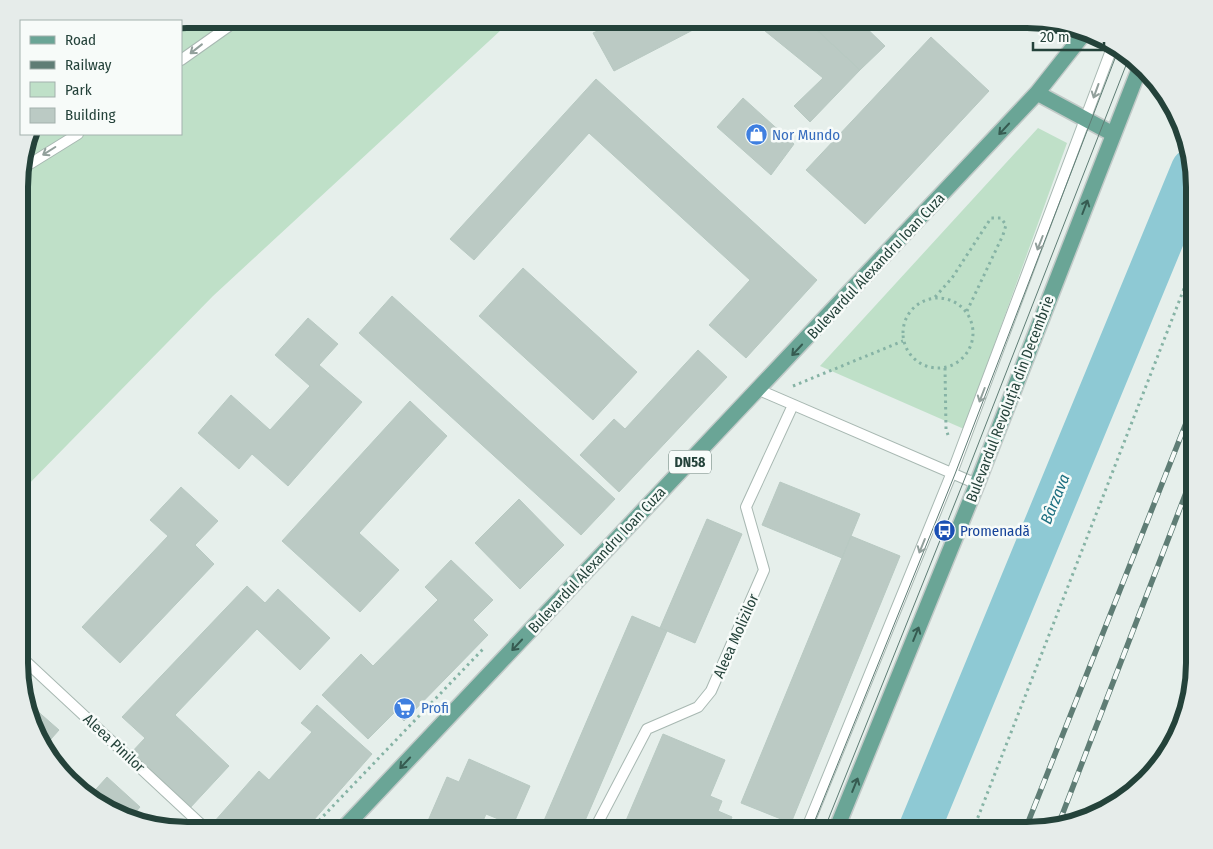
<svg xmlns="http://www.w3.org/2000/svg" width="1213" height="849" viewBox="0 0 1213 849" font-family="'Fira Sans Condensed',sans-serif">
<rect width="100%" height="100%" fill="#e6efeb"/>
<!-- green -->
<path fill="#bfe0c8" d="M186,19H524L501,30L213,296L20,493V165L30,134H181V21H174Z
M1038,128L1067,143L964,429L820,366Z"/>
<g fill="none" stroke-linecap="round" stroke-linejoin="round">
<!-- river -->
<path stroke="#8ec9d4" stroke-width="42" d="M919,830L1192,169"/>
</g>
<!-- building -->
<path fill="#bbcac4" stroke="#b8c9c2" d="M623,19H714L614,71L593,33Z
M758,19H805L860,70L810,122L794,106L823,78L754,22Z
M805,19H857L885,46L860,70Z
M931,37L989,91L865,224L806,170Z
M596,79L817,280L746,358L709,325L750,280L589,133L474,260L450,239Z
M743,98L794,144L771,175L717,127Z
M523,268L637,372L593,420L479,316Z
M392,296L615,499L581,535L359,333Z
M308,318L338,344L319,365L362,402L288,486L252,454L239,469L198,433L231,395L270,430L310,386L275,355Z
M698,350L727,377L619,492L580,455L614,419L625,429Z
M410,401L447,436L359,533L399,570L360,612L282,541Z
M780,482L860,514L842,558L762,525Z
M181,487L218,521L195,545L214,564L120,663L82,627L168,536L150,520Z
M519,499L564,545L520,589L475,543Z
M707,519L742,534L695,643L660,628Z
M851,536L900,556L791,823L741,803Z
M451,560L493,600L473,620L488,635L404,721L395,712L368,739L322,695L361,654L373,666L438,600L425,587Z
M247,586L265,603L278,589L330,638L300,670L257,629L175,715L229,766L189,809L130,754L145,738L122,717Z
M632,616L667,631L581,830H540Z
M26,701L59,730L43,748L41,747Z
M317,705L372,754L305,830H223L214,822L259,771L269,780L312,732L301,723Z
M663,734L725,760L710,796L722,801L718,811L732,817L726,830H712L689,820L685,830H622Z
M469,759L530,786L513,825L486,814L479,830H424L447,777L459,782Z
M107,777L140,807L129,820L88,798Z"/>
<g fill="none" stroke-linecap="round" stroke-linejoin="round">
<defs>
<path id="lane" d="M181,60L239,19
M20,170L78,134
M759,390L977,484
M20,656L207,830
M594,830L647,729L698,707L711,691L764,570L746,507L793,405
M806,830L955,465L1113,45"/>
<path id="primary" d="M1037,93L1113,134
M342,830L1037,93L1086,31
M836,830L977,484L1140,67"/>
</defs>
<!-- lane casing -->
<use href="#lane" stroke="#a8b8b2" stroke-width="12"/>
<!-- primary casing -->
<use href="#primary" stroke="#c2cac8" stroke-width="18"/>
<!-- path -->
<path stroke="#86b3a5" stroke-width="3" stroke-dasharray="2.5 4" stroke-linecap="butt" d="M935,297L952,278L991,218H1001L1006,225L1003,235L967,311
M903 333a35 35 0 1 1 70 0a35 35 0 1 1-70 0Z
M945,368L946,429L948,435
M793,386L903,341
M310,830L484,648
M973,830L1194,263"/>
<!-- lane -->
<use href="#lane" stroke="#fff" stroke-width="10"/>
<!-- primary -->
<use href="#primary" stroke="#6aa596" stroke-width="15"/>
<!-- tram -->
<path stroke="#5f7d75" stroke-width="1" d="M811,830L955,474L1119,48
M824,830L965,478L1130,55"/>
<defs>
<path id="rail" d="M1059,823L1194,472
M1025,830L1194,403"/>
</defs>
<!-- rail casing -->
<use href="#rail" stroke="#5f7d75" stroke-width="5.5"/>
<!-- rail -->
<use href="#rail" stroke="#f7fbf9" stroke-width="4" stroke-dasharray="11" stroke-linecap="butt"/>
</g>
<!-- one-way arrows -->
<defs><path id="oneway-shaft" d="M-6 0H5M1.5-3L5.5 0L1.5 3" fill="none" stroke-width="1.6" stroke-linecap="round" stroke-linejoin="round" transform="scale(1.25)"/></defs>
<g stroke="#92a09c">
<use href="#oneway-shaft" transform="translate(196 49) rotate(142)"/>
<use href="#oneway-shaft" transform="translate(1096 91) rotate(110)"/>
<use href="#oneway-shaft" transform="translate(49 151) rotate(148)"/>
<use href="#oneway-shaft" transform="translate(1040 243) rotate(111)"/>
<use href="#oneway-shaft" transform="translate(982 395) rotate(111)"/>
<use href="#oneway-shaft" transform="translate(922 546) rotate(112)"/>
</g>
<g stroke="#365b51">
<use href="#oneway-shaft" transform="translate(1004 129) rotate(133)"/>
<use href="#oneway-shaft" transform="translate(1085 207) rotate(-69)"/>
<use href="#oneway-shaft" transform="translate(797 350) rotate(133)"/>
<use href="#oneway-shaft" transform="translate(916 634) rotate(-68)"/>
<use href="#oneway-shaft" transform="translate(517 645) rotate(133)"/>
<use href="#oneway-shaft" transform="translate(405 763) rotate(133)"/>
<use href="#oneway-shaft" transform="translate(855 785) rotate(-68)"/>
</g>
<!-- icons -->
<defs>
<symbol id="shop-disc" viewBox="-11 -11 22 22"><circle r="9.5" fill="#3f7fe0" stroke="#f7fbf9"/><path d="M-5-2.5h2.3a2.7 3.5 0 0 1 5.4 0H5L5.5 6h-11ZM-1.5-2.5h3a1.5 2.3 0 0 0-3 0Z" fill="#fff"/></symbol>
<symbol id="bus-disc" viewBox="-11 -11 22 22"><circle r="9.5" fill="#1a4fb4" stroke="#f7fbf9"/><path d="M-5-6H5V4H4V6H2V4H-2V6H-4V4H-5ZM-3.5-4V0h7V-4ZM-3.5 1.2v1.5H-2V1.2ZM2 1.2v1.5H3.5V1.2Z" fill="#fff"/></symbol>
<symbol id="supermarket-disc" viewBox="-11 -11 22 22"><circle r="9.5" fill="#3f7fe0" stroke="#f7fbf9"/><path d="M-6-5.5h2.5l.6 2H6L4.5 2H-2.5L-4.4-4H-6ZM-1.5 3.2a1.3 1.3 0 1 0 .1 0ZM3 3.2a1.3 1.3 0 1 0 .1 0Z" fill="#fff"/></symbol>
</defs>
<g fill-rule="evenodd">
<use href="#shop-disc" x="744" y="122" width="25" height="25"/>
<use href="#bus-disc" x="932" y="518" width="25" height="25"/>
<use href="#supermarket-disc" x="392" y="696" width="25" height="25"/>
</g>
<g text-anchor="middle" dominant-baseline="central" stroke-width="5" stroke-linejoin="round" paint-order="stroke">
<!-- shield labels -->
<rect fill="#f7fbf9" stroke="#637a73" stroke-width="1" x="669" y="450.5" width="42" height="23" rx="4"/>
<g font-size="14" font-weight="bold" fill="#24423a">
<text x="690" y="462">DN58</text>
</g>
<!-- shop labels -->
<g font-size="15" fill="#366cbe" stroke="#f7fbf9" text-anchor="start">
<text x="772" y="135">Nor Mundo</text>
<text x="421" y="708">Profi</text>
</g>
<!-- street labels -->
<g font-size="15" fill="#24423a" stroke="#f7fbf9">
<text transform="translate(876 266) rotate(-47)">Bulevardul Alexandru Ioan Cuza</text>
<text transform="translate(1010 399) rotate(-69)">Bulevardul Revoluția din Decembrie</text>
<text transform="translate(597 560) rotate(-47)">Bulevardul Alexandru Ioan Cuza</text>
<text transform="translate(736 636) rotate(-66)">Aleea Molizilor</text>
<text transform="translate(114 743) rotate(43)">Aleea Pinilor</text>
</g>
<!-- transit labels -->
<g font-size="15" fill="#164399" stroke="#f7fbf9" text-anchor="start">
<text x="960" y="531">Promenadă</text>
</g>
<!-- water labels -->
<g font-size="16" font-style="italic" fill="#1c6f80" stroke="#f7fbf9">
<text transform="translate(1055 499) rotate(-68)">Bârzava</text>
</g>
</g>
<!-- crop -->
<path d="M0 0H1213V849H0ZM187 28H1027A159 159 0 0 1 1186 187V663A159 159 0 0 1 1027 822H187A159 159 0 0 1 28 663V187A159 159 0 0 1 187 28Z" fill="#e6ecea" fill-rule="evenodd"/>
<path fill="none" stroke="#24423a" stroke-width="6" d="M187 28H1027A159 159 0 0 1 1186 187V663A159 159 0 0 1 1027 822H187A159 159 0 0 1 28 663V187A159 159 0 0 1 187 28Z"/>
<!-- legend -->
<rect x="20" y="20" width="162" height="115" fill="#f7fbf9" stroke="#a3b1ad"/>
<rect x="30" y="36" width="25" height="8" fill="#6aa596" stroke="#a3b1ad"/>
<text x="65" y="45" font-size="15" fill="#24423a">Road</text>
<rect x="30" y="61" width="25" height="8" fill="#5f7d75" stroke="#a3b1ad"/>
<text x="65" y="70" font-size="15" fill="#24423a">Railway</text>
<rect x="30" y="82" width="25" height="15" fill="#bfe0c8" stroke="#a3b1ad"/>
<text x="65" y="95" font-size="15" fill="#24423a">Park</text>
<rect x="30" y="108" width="25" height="15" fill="#bbcac4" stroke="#a3b1ad"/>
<text x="65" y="120" font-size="15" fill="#24423a">Building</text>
<!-- scale -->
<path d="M1033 42v8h71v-8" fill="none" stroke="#24423a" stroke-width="2.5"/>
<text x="1040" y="42" font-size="15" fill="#24423a" stroke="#f7fbf9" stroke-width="4" paint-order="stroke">20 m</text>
</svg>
